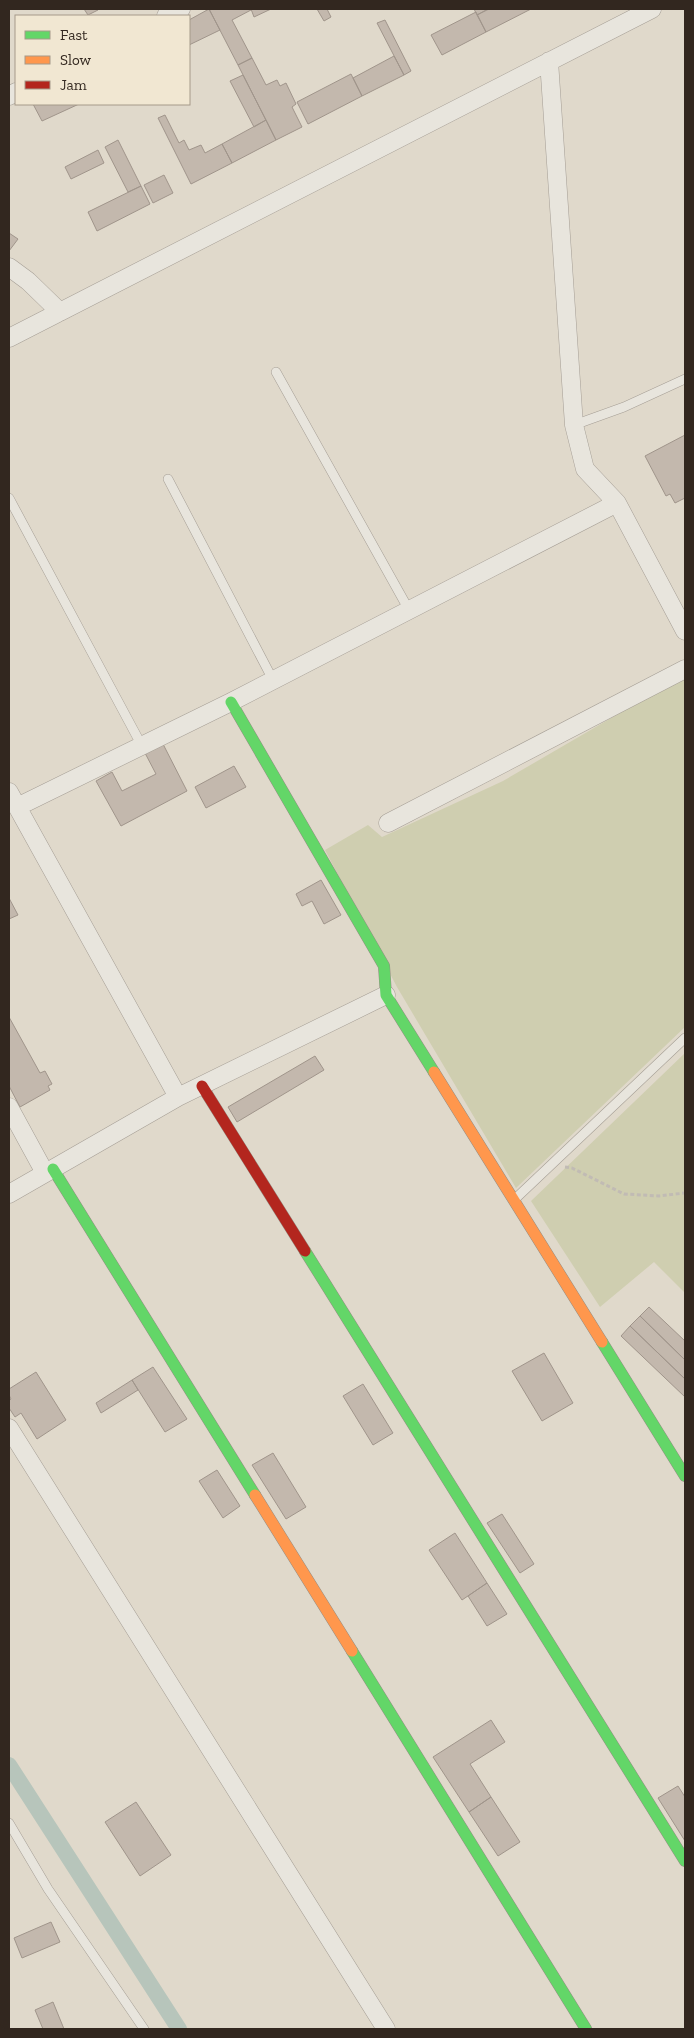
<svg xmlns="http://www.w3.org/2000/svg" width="694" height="2038" viewBox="0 0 694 2038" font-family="'Zilla Slab',serif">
<rect width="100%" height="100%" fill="#e0d9cb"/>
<!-- green -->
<path fill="#cfceb0" d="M685,675V1027L516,1188L397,987L325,850L368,825L382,837L503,781Z
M685,1053V1293L654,1262L600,1307L531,1201Z"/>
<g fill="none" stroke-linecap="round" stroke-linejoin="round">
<!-- canal -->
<path stroke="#b7c5bb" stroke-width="16" d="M9,1765L179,2029"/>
</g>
<!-- building -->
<path fill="#c3b8ad" stroke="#a0958b" d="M84,9H97L98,10L88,15Z
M209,9H251V10L232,20L252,58L238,65Z
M209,9L220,30L189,45V20Z
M251,9H271L254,17Z
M317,9H327L331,17L324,21Z
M474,9H485L486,10L477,15Z
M489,9H531L486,32L477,15Z
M476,12L486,32L442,55L431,35Z
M385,20L411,71L404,75L377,23Z
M394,56L404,75L362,96L353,78Z
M252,58L266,85L277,80L280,86L286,83L296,104L292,107L302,127L276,140L238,65Z
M351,74L362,96L308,124L297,102Z
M243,75L266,120L254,127L230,81Z
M33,104H79L42,121Z
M165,115L179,143L184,140L189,150L201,145L205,153L222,144L232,163L191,184L158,118Z
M266,120L276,140L232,163L222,144Z
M118,140L141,186L128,192L105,147Z
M98,150L104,163L71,179L65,167Z
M164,175L173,193L153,203L144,185Z
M141,186L150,204L97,231L88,212Z
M9,233L18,239L9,251Z
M685,435V498L675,503L670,494L666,496L645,456Z
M163,744L187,791L121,826L96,781L112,772L122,791L156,774L145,753Z
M234,766L246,787L206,808L195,787Z
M321,880L341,915L324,924L312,901L302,906L296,894Z
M9,898L18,915L9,919Z
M9,1017L40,1073L45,1071L52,1084L48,1086L50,1090L20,1107L9,1086Z
M315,1056L324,1070L237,1122L228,1107Z
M649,1307L685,1341V1360L640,1316Z
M640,1316L685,1360V1379L630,1326Z
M630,1326L685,1379V1397L621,1336Z
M544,1353L573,1403L542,1421L512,1371Z
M153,1367L187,1419L165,1432L132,1380Z
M36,1372L66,1420L37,1439L21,1413L15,1417L9,1408V1401L11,1399L9,1395V1389Z
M132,1380L138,1390L101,1413L96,1403Z
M363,1384L393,1433L373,1445L343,1396Z
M273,1453L306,1507L286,1519L252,1465Z
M217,1470L240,1506L223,1518L199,1481Z
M502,1514L534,1564L520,1573L487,1523Z
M455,1533L487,1583L462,1600L429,1550Z
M487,1583L507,1614L487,1626L468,1596Z
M491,1720L505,1742L470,1764L491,1797L469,1812L433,1757Z
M678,1786L685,1797V1841L658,1798Z
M491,1797L520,1842L498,1856L469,1812Z
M136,1802L171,1855L140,1876L105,1822Z
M51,1922L60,1942L22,1958L14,1938Z
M53,2002L64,2029H43L35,2010Z"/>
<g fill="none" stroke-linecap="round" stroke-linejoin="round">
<defs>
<path id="lane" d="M276,372L409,610
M574,425L624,407L685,379
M168,479L273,680
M9,498L142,746
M515,1199L685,1038
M9,1823L48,1889L144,2029"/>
<path id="street" d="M166,16L181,9
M549,61L574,425L585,469L617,503L685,631
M9,96L16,92
M9,267L28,281L60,312
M9,338L652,9
M9,792L178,1097
M17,807L231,702L617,503
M388,823L685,669
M9,1107L45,1173
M9,1194L178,1097L386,995
M9,1428L386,2029"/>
<path id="fast" d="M231,702L384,966L386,995L434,1072
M53,1169L255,1495
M305,1251L685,1861
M602,1342L685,1476
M352,1651L586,2029"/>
<path id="slow" d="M434,1072L602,1342
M255,1495L352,1651"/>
<path id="jam" d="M202,1086L305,1251"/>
</defs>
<!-- lane casing -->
<use href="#lane" stroke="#a59e95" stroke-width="10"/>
<!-- street casing -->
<use href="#street" stroke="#a59e95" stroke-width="19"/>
<!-- fast casing -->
<use href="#fast" stroke="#958e84" stroke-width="12"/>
<!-- slow casing -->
<use href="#slow" stroke="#958e84" stroke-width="12"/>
<!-- jam casing -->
<use href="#jam" stroke="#958e84" stroke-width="12"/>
<!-- path -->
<path stroke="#c1bbb4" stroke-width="3" stroke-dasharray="4 2.5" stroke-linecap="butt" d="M565,1167L572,1168L624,1194L659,1196L685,1193"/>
<!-- lane -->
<use href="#lane" stroke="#e8e5dd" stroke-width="9"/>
<!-- street -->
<use href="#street" stroke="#e8e5dd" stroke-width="18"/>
<!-- fast -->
<use href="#fast" stroke="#63d668" stroke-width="11"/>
<!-- slow -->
<use href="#slow" stroke="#ff974d" stroke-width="11"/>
<!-- jam -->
<use href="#jam" stroke="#b3261e" stroke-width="11"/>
</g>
<!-- border -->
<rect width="694" height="2038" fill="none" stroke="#32271f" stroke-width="20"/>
<!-- legend -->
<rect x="15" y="15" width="175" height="90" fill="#f1e7d2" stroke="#a59a8a"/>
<rect x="25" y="31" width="25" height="8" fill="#63d668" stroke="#a59a8a"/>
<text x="60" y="40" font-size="15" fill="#32271f">Fast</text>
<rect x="25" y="56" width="25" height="8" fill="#ff974d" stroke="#a59a8a"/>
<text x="60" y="65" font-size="15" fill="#32271f">Slow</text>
<rect x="25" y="81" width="25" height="8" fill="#b3261e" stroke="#a59a8a"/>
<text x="60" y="90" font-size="15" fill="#32271f">Jam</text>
</svg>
